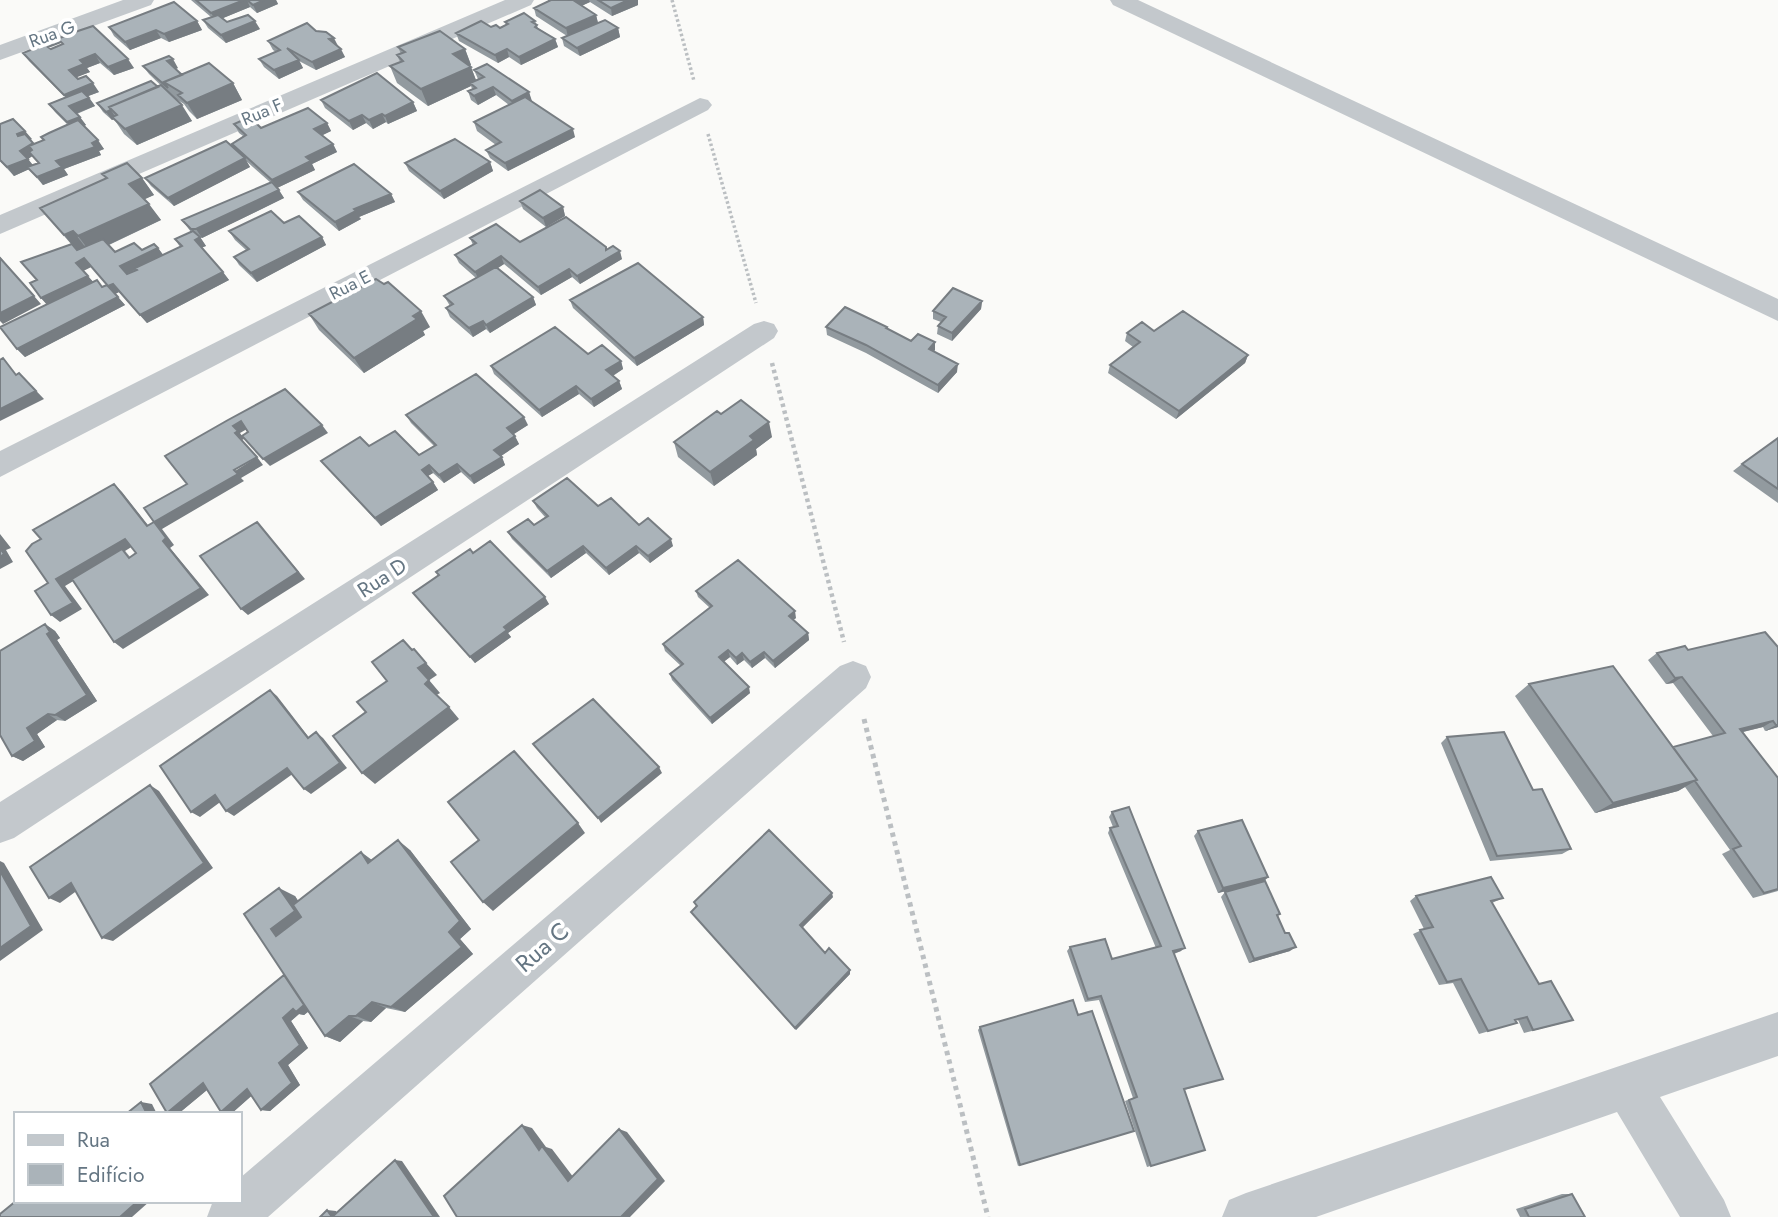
<svg xmlns="http://www.w3.org/2000/svg" width="1778" height="1217" viewBox="0 0 1778 1217" font-family="Jost,sans-serif">
<rect width="100%" height="100%" fill="#fafaf8"/>
<g fill="none" stroke-linecap="round" stroke-linejoin="round">
<!-- path-far2 -->
<path stroke="#bbbfc2" stroke-width="3.5" stroke-dasharray="2.5 2.5" stroke-linecap="butt" d="M672,0L694,81
M708,134L756,303"/>
<!-- path-far1 -->
<path stroke="#bbbfc2" stroke-width="4.5" stroke-dasharray="3.5 3.5" stroke-linecap="butt" d="M772,363L844,642"/>
<!-- path -->
<path stroke="#bbbfc2" stroke-width="5" stroke-dasharray="4.5 4.5" stroke-linecap="butt" d="M864,719L988,1217"/>
<!-- minor -->
<path fill="#c3c8cc" fill-rule="evenodd" d="M123,0H154L151,5L0,60V45Z
M505,0H534L531,5L0,234V215Z
M1110,0H1138L1778,299V321L1113,5Z
M700,98L708,100L712,105L708,110L0,477V451Z
M764,321L774,324L778,331L774,338L14,838L0,843V802L754,324Z
M853,661L866,666L871,677L866,688L268,1217H207L213,1201H240V1178L840,666Z
M1778,1012V1056L1660,1097L1724,1200L1731,1217H1680L1617,1112L1316,1217H1222L1229,1200L1246,1193Z"/>
</g>
<!-- wall -->
<path fill="#929a9f" fill-rule="evenodd" d="M191,0H276L278,4L257,13L250,7L223,18L227,22L260,29L226,43L208,28L203,20L211,17Z
M548,0H638V5L612,16L590,2L581,6L596,15L598,23L618,28L620,37L580,56L564,46L562,38L567,36L536,16L534,8L548,1Z
M197,21L202,30L169,42L161,38L130,50L114,36L109,27Z
M535,21L538,28L555,39L558,47L521,65L509,57L498,63L459,41L456,33L491,27L500,28L506,25L505,22Z
M72,33L134,68L114,75L100,63L87,68L90,72L76,77L99,92L88,96L95,106L77,114L86,125L84,126L104,149L99,151L101,155L64,169L68,175L43,185L29,169L14,176L0,161V124L25,131L34,144L44,140L41,137L68,125L55,112L49,104L65,97L29,61L23,53ZM61,42L63,44L51,49L48,47ZM32,156L38,163L33,165L28,159Z
M268,41L337,46L345,57L316,70L299,61L303,68L279,79L264,67L259,59L276,52L273,50Z
M398,47L465,49L471,65L470,66L471,67L476,80L478,79L474,70L529,92L531,101L575,137L508,171L490,158L486,150L496,145L477,131L474,122L509,105L496,95L478,105L471,100L468,91L472,89L471,86L428,106L397,83L390,66L400,62L397,55L401,54Z
M143,66L178,68L175,69L182,75L233,83L242,100L197,119L189,111L184,104L176,99L192,121L137,145L124,134L114,119L112,120L103,112L97,103L158,87L174,98L149,74Z
M321,100L413,102L417,111L388,124L386,122L373,129L366,123L353,130L325,108Z
M327,123L331,131L322,135L333,144L337,152L312,164L315,170L277,188L284,198L202,238L200,237L206,246L202,247L229,280L147,323L119,292L115,294L125,305L25,357L17,349L47,304L41,298L37,280L71,244L40,208L106,178L102,174L142,178L154,195L144,199L161,220L109,245L115,252L142,250L158,248L163,255L180,247L175,239L191,232L182,220L271,183L245,160L250,167L174,206L151,186L145,178L236,151L232,144L243,136L239,133L234,124L261,128ZM91,267L107,285L102,287L93,282L83,271Z
M490,162L493,171L444,199L409,171L405,163Z
M298,192L391,194L395,202L359,217L361,219L339,231L303,200Z
M520,201L563,207L565,216L546,227L523,209Z
M284,223L322,237L326,245L257,282L239,265L234,257L246,250L235,240L229,231Z
M470,238L606,250L622,259L580,284L572,277L541,295L504,264L498,268L533,297L536,305L490,333L486,329L473,337L450,317L446,308L450,306L444,296L476,278L459,263L455,255L473,245Z
M570,300L703,317L704,325L637,366L573,308Z
M982,301L981,309L952,341L937,334L938,326L941,322L933,319V311Z
M309,314L430,327L423,331L425,335L364,373L319,330Z
M826,327L887,329L911,341L935,350L933,352L957,372L938,393L866,353L827,335Z
M1154,331L1248,355L1245,363L1176,419L1108,373L1110,365L1133,347L1125,341L1127,333Z
M588,354L621,361L623,369L613,376L619,381L622,389L594,407L579,394L542,417L494,374L491,366Z
M721,414L772,437L756,449L757,455L714,486L678,457L674,442Z
M406,415L528,425L513,434L519,444L501,456L505,465L474,484L461,472L444,483L433,473L428,476L433,482L438,490L381,526L327,468L321,461L369,446L419,455L434,446L411,423Z
M1778,438V503L1733,471L1742,464Z
M533,501L598,506L639,525L673,546L650,563L639,553L609,575L586,553L551,578L512,539L508,532L534,525L545,517L537,508Z
M473,553L549,604L508,633L511,637L475,663L413,593L439,576L436,572Z
M696,591L796,618L793,620L808,633L809,640L775,668L765,658L752,668L744,660L737,665L730,657L723,662L750,693L712,724L672,680L670,674L681,666L665,651L663,644L710,608L698,597Z
M45,624L55,631L60,638L57,640L97,701L65,721L57,720L37,734L45,747L23,761L12,756Z
M1765,632L1778,727L1765,731L1763,727L1743,732L1778,778V891L1753,898L1722,854L1730,850L1685,787L1678,791L1595,813L1515,696L1529,684L1673,747L1713,736L1673,683L1666,684L1648,660L1657,653L1688,650Z
M1447,737L1533,790L1571,849L1562,854L1490,861L1441,743Z
M1112,812L1181,951L1174,954L1223,1079L1184,1090L1205,1150L1147,1167L1125,1101L1133,1098L1099,1000L1085,1002L1067,951L1070,947L1112,959L1156,948L1108,833L1110,828L1113,827L1109,817Z
M1198,831L1268,877L1263,882L1218,893L1194,836Z
M410,850L471,929L460,939L473,954L405,1012L386,1008L371,1022L363,1021L340,1042L325,1036L308,1012L304,1015L299,1014L291,1021L308,1048L288,1065L300,1085L270,1111L261,1110L252,1095L231,1114L221,1112L207,1090L178,1114L167,1113L284,975L295,896L298,901L361,852L372,860Z
M1225,892L1280,914L1278,916L1290,951L1249,963L1221,897Z
M1416,896L1503,898L1492,903L1539,984L1563,1023L1524,1033L1518,1020H1515L1517,1023L1479,1034L1453,983L1439,985L1413,934L1424,929L1410,901Z
M833,897L802,928L825,953L850,974L796,1030L691,912L696,906L694,902Z
M980,1027L1134,1131L1018,1166L978,1030Z
M1562,1194H1572L1585,1217H1520L1516,1209Z"/>
<!-- shaded-wall -->
<path fill="#777d82" d="M244,0H247L250,7L216,21L211,13Z
M264,0H276L278,4L257,13L253,5Z
M573,0H589L590,2L575,9Z
M628,0H638V5L612,16L611,8Z
M596,15L598,23L568,37L566,28Z
M197,21L202,30L169,42L164,34Z
M255,21L260,29L226,43L221,35Z
M618,28L620,37L580,56L577,48Z
M156,30L161,38L130,50L125,42Z
M334,38L338,46L329,39Z
M555,39L558,47L521,65L519,57Z
M341,49L345,57L316,70L312,62Z
M465,49L471,65L459,71L453,54Z
M507,49L509,57L498,63L495,55Z
M95,54L100,63L87,68L90,72L75,78L69,70L80,60Z
M128,59L134,68L114,75L108,67Z
M173,59L178,68L173,70L167,61Z
M299,60L303,68L279,79L274,70Z
M471,67L477,83H470L471,86L428,106L421,89Z
M93,83L99,92L70,103L64,95Z
M233,83L242,100L197,119L187,103Z
M493,87L496,95L478,105L474,96Z
M529,92L532,101L515,109L512,101Z
M89,98L95,106L75,114L69,106Z
M413,102L417,111L388,124L385,116Z
M182,105L192,121L137,145L125,129Z
M111,110L116,118L112,120L106,112Z
M382,114L386,122L373,129L369,120Z
M362,115L366,123L353,130L349,121Z
M80,117L86,125L73,131L67,122Z
M327,123L331,131L319,137L314,129Z
M573,129L575,137L508,171L505,163Z
M25,131L32,139L23,143L17,134Z
M98,140L104,149L99,151L101,155L64,169L68,175L43,185L37,177L56,161Z
M33,143L40,151L28,159L34,167L14,176L7,167L20,151Z
M333,144L337,152L312,164L315,170L277,188L272,180L306,157Z
M245,158L250,167L174,206L168,198Z
M490,162L493,171L444,199L440,191Z
M142,178L154,195L141,201L129,184Z
M279,190L284,198L202,238L196,229Z
M391,194L395,202L359,217L361,219L339,231L335,222L354,209Z
M149,204L161,220L91,253L78,236Z
M563,207L565,216L546,227L543,218Z
M73,231L86,248L78,252L64,235Z
M200,237L206,246L201,248L195,240Z
M322,237L326,245L257,282L251,273Z
M606,247L608,256L620,251L622,259L580,284L577,276Z
M158,248L164,256L126,274L120,266Z
M501,256L504,264L479,280L475,272Z
M0,257L41,304L3,324L0,321Z
M84,258L91,267L83,271L76,263Z
M569,269L572,277L541,295L538,287Z
M223,272L229,280L147,323L140,315Z
M88,276L95,284L48,306L41,298Z
M113,284L119,292L115,294L108,286Z
M118,297L125,305L25,357L17,349Z
M533,297L536,305L490,333L486,325Z
M982,301L981,309L952,341V333Z
M421,311L430,327L423,331L425,335L364,373L354,358Z
M703,317L704,325L637,366L634,358Z
M483,321L486,329L473,337L469,328Z
M935,342V350L928,357L929,349Z
M1248,355L1245,363L1176,419L1179,411Z
M621,361L623,369L609,378L606,370Z
M958,364L957,372L938,393V385Z
M19,373L44,399L0,421V409Z
M619,381L622,389L594,407L591,399Z
M576,386L579,394L542,417L539,410Z
M524,417L528,425L511,436L507,428Z
M241,421L247,429L240,433L244,439L242,440L235,433L233,426Z
M769,422L772,437L756,449L757,455L714,486L710,472L750,436Z
M322,425L328,433L270,466L263,459Z
M515,436L519,444L498,458L494,450Z
M257,457L263,465L241,478L244,481L162,529L154,522Z
M502,457L505,465L474,484L470,476Z
M457,464L461,472L444,483L439,475Z
M429,465L433,473L426,477L422,470Z
M433,482L438,490L381,526L375,518Z
M114,484L122,492L155,534L147,526Z
M154,522L162,529L174,545L170,548L209,595L123,649L114,642L163,541Z
M257,522L305,579L248,615L241,609Z
M0,534L11,548L6,550L13,562L0,569Z
M125,539L133,546L125,551L137,565L124,551L65,586L82,609L60,622L51,615L56,579Z
M671,539L673,546L650,563L648,556Z
M583,546L586,553L551,578L547,571Z
M636,546L639,553L609,575L606,568Z
M545,597L549,604L508,633L511,637L475,663L470,657L504,627Z
M795,611L796,618L790,622L789,616Z
M45,624L55,631L60,638L57,640L97,701L65,721L55,715L47,634Z
M808,633L809,640L775,668L773,661Z
M728,650L730,657L721,664L719,657Z
M764,652L765,658L752,668L750,662Z
M742,653L744,660L737,665L736,658Z
M426,663L437,675L428,681L418,668Z
M1682,677L1673,683L1666,684L1675,678Z
M429,680L440,693L435,696L425,684Z
M749,687L750,693L712,724L710,718Z
M270,690L277,696L314,744L308,738Z
M449,707L459,719L375,784L362,773Z
M48,714L57,720L37,734L45,747L23,761L12,756L27,728Z
M1773,721L1763,727L1730,735L1740,729Z
M1776,725H1778V727L1765,731Z
M316,732L323,738L347,768L311,794L304,789Z
M659,767L662,773L601,823L598,818Z
M287,768L294,773L234,816L226,811Z
M1697,780L1678,791L1595,813L1613,803Z
M150,785L159,791L213,868L113,941L102,938Z
M215,795L223,800L200,817L191,812Z
M578,823L585,833L493,911L483,902Z
M398,840L410,850L471,929L460,939L473,954L405,1012L391,1007L449,932Z
M361,852L374,862L368,863Z
M0,861L4,863L43,930L0,961Z
M1268,877L1263,882L1218,893L1223,888Z
M71,883L82,887L60,903L49,898Z
M279,888L295,896L310,919L276,936L271,929Z
M832,893L833,897L801,929L800,925Z
M1296,947L1290,951L1249,963L1254,959Z
M1185,948L1181,951L1169,955L1173,951Z
M850,970V974L796,1030L795,1028Z
M308,1002L316,1005L304,1015L299,1014L291,1021L308,1048L288,1065L300,1085L270,1111L261,1110L279,1063L283,1018L293,1009Z
M372,1002L386,1008L371,1022L356,1016Z
M349,1016L363,1021L340,1042L325,1036Z
M203,1083L213,1085L178,1114L167,1113Z
M247,1089L257,1091L231,1114L221,1112Z
M141,1102L152,1104L157,1114H147Z
M522,1125L532,1128L546,1147L552,1149L577,1182L568,1181L539,1150Z
M619,1129L627,1132L665,1181L630,1217H621Z
M395,1160L402,1161L440,1217H434Z
M138,1201H150L132,1217H120Z
M327,1210L336,1211L340,1217H332Z"/>
<!-- building -->
<path fill="#aab3b9" stroke="#777d82" stroke-width="2" fill-rule="evenodd" d="M196,0H244L211,13Z
M247,0H264L253,5Z
M551,0H573L596,15L566,28L534,8Z
M598,0H628L611,8Z
M174,2L197,21L164,34L156,30L125,42L109,27Z
M524,13L535,21L532,22L537,25L535,27L555,39L519,57L507,49L495,55L456,33L481,21L491,27L496,25L500,28L508,24L505,22Z
M218,15L227,22L248,15L255,21L221,35L203,20Z
M605,20L618,28L577,48L562,38Z
M307,23L316,31L326,32L334,38L329,39L341,49L312,62L287,48L299,60L274,70L259,59L280,50L268,41Z
M93,26L128,59L108,67L95,54L80,60L84,64L69,70L78,79L86,76L93,83L64,95L23,53L72,33ZM61,42L63,44L51,49L48,47Z
M440,31L465,49L453,54L471,67L421,89L390,66L403,61L397,55L405,52L398,47Z
M169,56L173,59L167,61L182,75L164,82L168,88L143,66Z
M209,63L233,83L187,103L178,95L182,93L164,82Z
M487,64L529,92L512,101L493,87L474,96L468,91L476,88L470,83L484,77L474,70Z
M377,73L413,102L385,116L382,114L369,120L362,115L349,121L321,100Z
M151,81L158,87L109,107L111,110L106,112L97,103Z
M161,85L182,105L125,129L112,117L117,115L109,107Z
M82,91L89,98L69,106L80,117L67,122L49,104Z
M525,97L573,129L505,163L486,150L501,142L474,122Z
M308,108L327,123L314,129L333,144L306,157L311,161L272,180L232,144L246,135L234,124L250,117L261,128Z
M13,119L25,131L17,134L18,136L25,134L33,143L20,151L28,159L7,167L0,160V124Z
M78,120L98,140L92,143L95,147L56,161L62,167L37,177L27,167L39,163L29,152L32,150L29,146L44,140L41,137L49,133Z
M455,139L490,162L440,191L405,163Z
M226,141L245,158L168,198L145,178Z
M127,163L142,178L129,184L149,204L78,236L73,231L64,235L40,208L107,178L102,174Z
M354,164L391,194L354,209L356,211L335,222L298,192Z
M272,182L279,190L196,229H191L182,220Z
M540,190L563,207L543,218L520,201Z
M271,211L284,223L299,216L322,237L251,273L234,257L249,249L229,231Z
M566,217L606,247V250L613,246L620,251L577,276L569,269L538,287L501,256L475,272L455,255L476,243L470,238L496,224L520,242Z
M193,231L200,237L195,240L223,272L140,315L113,284L108,286L84,258L76,263L88,276L41,298L30,283L37,280L21,262L72,244L77,250L103,239L115,252L134,243L142,250L154,244L158,248L120,266L127,274L137,270L135,268L182,246L175,239Z
M0,258L34,296L0,313Z
M638,263L703,317L634,358L570,300Z
M496,267L533,297L486,325L483,321L469,328L446,308L453,304L444,296Z
M376,279L384,284L388,282L421,311L413,316L417,319L354,358L309,314Z
M97,280L102,287L107,285L118,297L17,349L0,327Z
M953,288L982,301L952,333L938,326L946,317L933,311Z
M845,307L887,327L886,328L911,341L918,334L935,342L929,349L958,364L938,385L866,345L826,327Z
M1183,311L1248,355L1179,411L1110,365L1140,342L1127,333L1142,322L1154,331Z
M555,327L588,354L602,345L621,361L606,370L619,381L591,399L576,386L539,410L491,366Z
M3,358L16,375L19,373L36,391L0,409V360Z
M476,374L524,417L507,428L515,436L494,450L502,457L470,476L457,464L439,475L429,465L422,470L433,482L375,518L321,461L360,437L369,446L395,431L419,455L436,445L406,415Z
M285,389L322,425L263,459L242,436L248,432L241,421L233,426L238,431L235,433L257,457L234,470L238,474L154,522L144,508L187,484L165,456L228,420Z
M741,400L769,422L750,436L754,440L710,472L674,442L717,411L721,414Z
M1778,438V489L1742,464Z
M567,478L598,506L611,498L639,525L648,518L671,539L648,556L636,546L606,568L583,546L547,571L508,532L528,519L534,525L548,516L533,501Z
M114,484L147,526L154,522L166,538L163,541L201,588L114,642L72,579L122,549L129,558L136,553L125,539L56,579L73,603L51,615L35,591L48,583L26,551L32,544L41,539L33,530Z
M257,522L298,572L241,609L200,556Z
M490,541L545,597L504,627L507,630L470,657L413,593L439,575L436,572L470,549L473,553Z
M0,548L4,554L0,557Z
M738,560L795,611L789,616L808,633L773,661L764,652L750,662L742,653L736,658L728,650L719,657L749,687L710,718L670,674L683,664L663,644L712,606L696,591Z
M45,624L50,632L47,634L87,695L55,715L48,714L27,728L35,741L12,756L0,735V651Z
M1765,632L1778,647V725H1776L1773,721L1740,729L1778,778V889L1764,893L1733,849L1741,846L1695,781L1697,780L1673,747L1725,733L1682,677L1675,678L1657,653L1685,646L1688,650Z
M403,640L412,650L414,649L426,663L418,668L429,680L425,684L449,707L362,773L333,736L366,712L357,702L387,681L372,662Z
M1613,666L1697,780L1613,803L1529,684Z
M270,690L308,738L316,732L340,763L304,789L287,768L226,811L215,795L191,812L160,766Z
M593,699L659,767L598,818L533,744Z
M1504,732L1533,790L1542,789L1571,849L1497,856L1447,737Z
M514,751L578,823L483,902L451,862L479,840L448,802Z
M150,785L204,863L102,938L71,883L49,898L30,867Z
M1129,807L1185,948L1173,951L1223,1079L1184,1089L1205,1150L1151,1166L1129,1100L1137,1097L1101,996L1088,999L1070,947L1105,939L1112,959L1161,946L1110,828L1118,826L1112,812Z
M1242,820L1268,877L1223,888L1198,831Z
M769,830L832,893L800,925L825,953L829,948L850,970L795,1028L691,912L697,906L694,902Z
M398,840L460,921L449,932L462,947L391,1007L372,1002L356,1016H349L325,1036L244,914L279,888L295,911L271,929L276,936L301,917L293,905L361,852L368,863Z
M0,871L31,926L0,948Z
M1491,877L1503,898L1491,901L1539,984L1551,981L1573,1020L1533,1030L1527,1017L1515,1020L1517,1023L1488,1031L1461,979L1447,982L1420,930L1433,927L1416,896Z
M1265,881L1280,914L1277,915L1285,933H1289L1296,947L1254,959L1225,892Z
M284,975L304,1005L296,1012L293,1009L283,1018L300,1045L279,1063L292,1083L261,1110L247,1089L221,1112L203,1083L167,1113L150,1084Z
M1073,1000L1078,1015L1092,1011L1134,1131L1020,1165L980,1027Z
M141,1102L147,1114H126Z
M522,1125L539,1150L542,1146L568,1181L619,1129L658,1179L621,1217H457L444,1196Z
M395,1160L434,1217H320L327,1210L332,1217Z
M1572,1194L1585,1217H1529L1525,1209Z
M16,1201H138L120,1217H0V1214Z"/>
<g text-anchor="middle" dominant-baseline="central" stroke-width="7" stroke-linejoin="round" paint-order="stroke">
<!-- far-street labels -->
<g font-size="18" fill="#657683" stroke="#fff">
<text transform="translate(52 34) rotate(-20)">Rua G</text>
<text transform="translate(262 112) rotate(-23)">Rua F</text>
<text transform="translate(350 285) rotate(-27)">Rua E</text>
</g>
<!-- street labels -->
<g font-size="21" fill="#657683" stroke="#fff">
<text transform="translate(382 578) rotate(-33)">Rua D</text>
</g>
<!-- near-street labels -->
<g font-size="24" fill="#657683" stroke="#fff">
<text transform="translate(542 947) rotate(-41)">Rua C</text>
</g>
</g>
<!-- legend -->
<rect x="14" y="1112" width="228" height="91" fill="#ffffff" stroke="#c1c8cd" stroke-width="2"/>
<rect x="28" y="1135" width="35" height="10" fill="#c3c8cc" stroke="#c1c8cd" stroke-width="2"/>
<text x="77" y="1147" font-size="21" fill="#657683">Rua</text>
<rect x="28" y="1164" width="35" height="21" fill="#aab3b9" stroke="#c1c8cd" stroke-width="2"/>
<text x="77" y="1182" font-size="21" fill="#657683">Edifício</text>
</svg>
